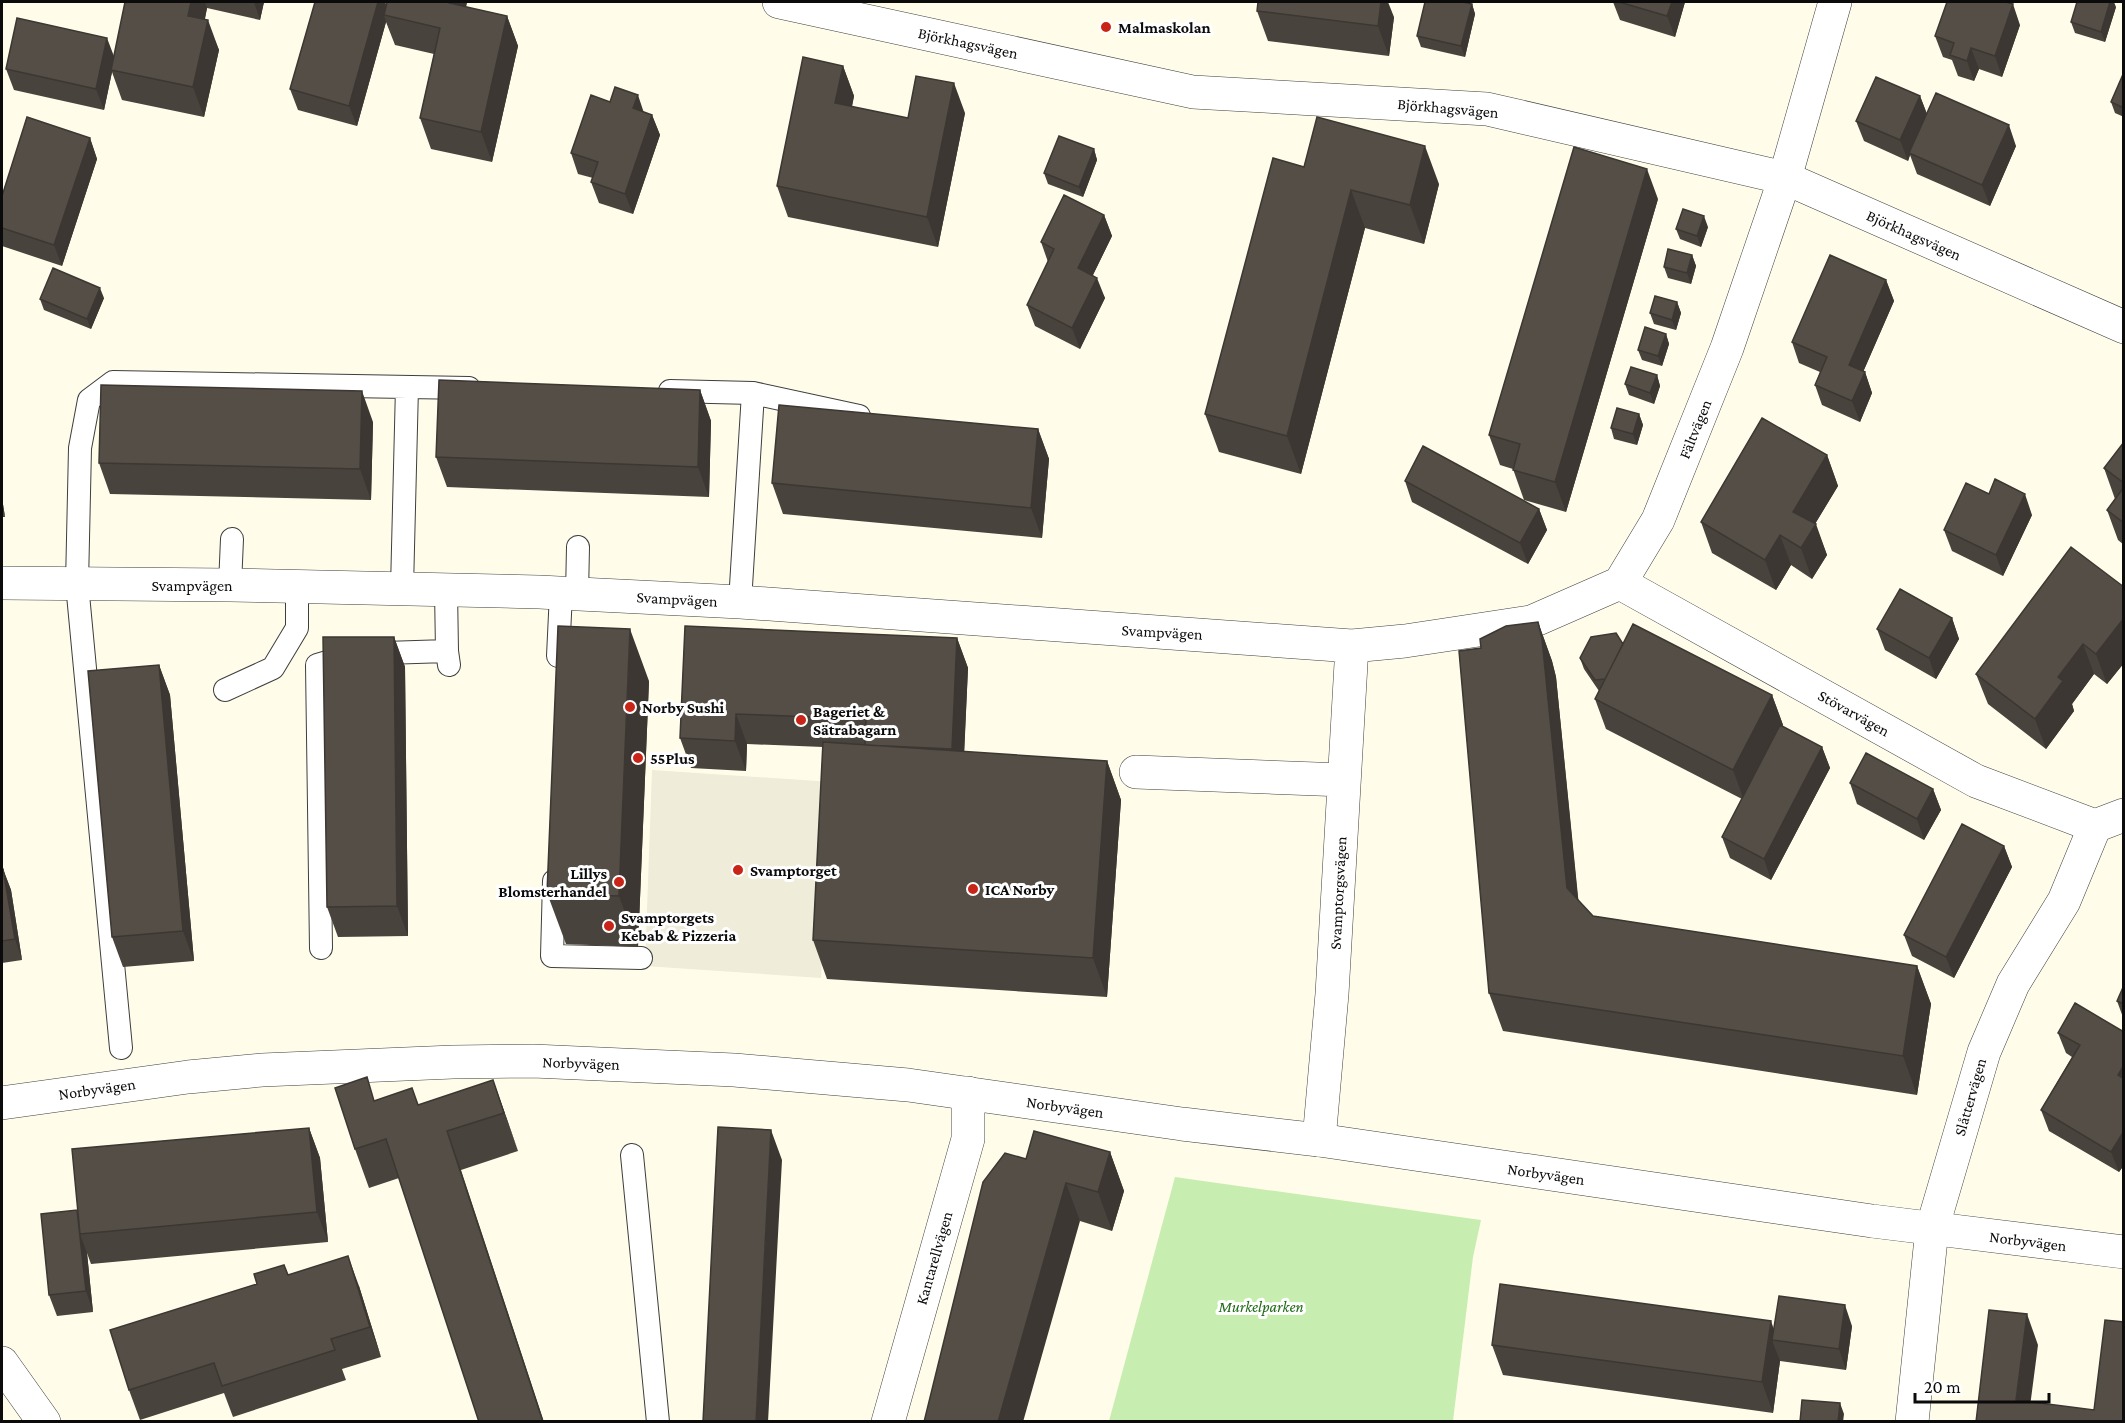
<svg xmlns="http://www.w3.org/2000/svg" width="2125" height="1423" viewBox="0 0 2125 1423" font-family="'Crimson Pro',serif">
<rect width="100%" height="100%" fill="#fffdea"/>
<!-- green -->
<path fill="#c8edb0" d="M1175,1177L1481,1220L1473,1257L1453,1421H1109Z"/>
<!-- plaza -->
<path fill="#efecd9" d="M652,770L832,782L821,978L645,966Z"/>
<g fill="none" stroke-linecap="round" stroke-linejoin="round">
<defs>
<path id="service" d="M670,391L753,393L859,416
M230,585L232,539
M402,588L407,387
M446,590L447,651L449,665
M577,594L578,547
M740,602L753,393
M558,656L561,593
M225,690L273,668L297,628V586
M554,881L552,956L641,958
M321,948L317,665L354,654L447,651
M121,1048L77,584L80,448L89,400L113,382L469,388
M632,1155L658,1422"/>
<path id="minor" d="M779,2L1193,92L1487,109L1785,178L2124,327
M2,583L230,585L539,592L740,602L1352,646L1405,641L1531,622L1620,583L1658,520L1727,348L1785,178L1835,2
M1620,583L1976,781L2095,826
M1136,772L1344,780
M1319,1140L1332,994L1352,646
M2,1363L44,1422
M888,1422L968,1139V1093
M1912,1422L1932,1229L1984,1052L2013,984L2064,901L2095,826L2124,815"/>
<path id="tertiary" d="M2,1103L188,1077L262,1070L453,1062L533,1061L734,1070L908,1085L1182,1124L1319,1140L1872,1221L2124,1252"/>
</defs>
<!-- service casing -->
<use href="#service" stroke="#3e3e3e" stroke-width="24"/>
<!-- minor casing -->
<use href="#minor" stroke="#3e3e3e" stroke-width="34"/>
<!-- tertiary casing -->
<use href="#tertiary" stroke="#3e3e3e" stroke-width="34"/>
<!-- service -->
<use href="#service" stroke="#fff" stroke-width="22"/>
<!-- minor -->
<use href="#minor" stroke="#fff" stroke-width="33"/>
<!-- tertiary -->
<use href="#tertiary" stroke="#fff" stroke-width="33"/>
</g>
<!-- wall -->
<path fill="#49433d" d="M125,2H264L260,20L207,8L205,19L219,50L204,117L122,100L112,72L104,110L14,90L6,69L114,56Z
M315,2H385L386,5L387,2H467L466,7L507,16L518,46L492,162L431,149L420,118L434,54L395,45L386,22L357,126L298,110L290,89Z
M1613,2H1685L1675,37L1620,20Z
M1472,4L1475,14L1465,57L1421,47L1417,36Z
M2116,7L2105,42L2075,33L2071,22Z
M1257,11L1394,17L1389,56L1268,41Z
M2020,25L2002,77L1979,69L1974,81L1958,76L1952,60L1943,57L1935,36Z
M843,66L854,96L852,107L908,118L965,113L938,247L788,217L777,186Z
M2124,72V117L2115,113L2111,102Z
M1920,96L1927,114L2016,146L1990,206L1917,174L1910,155L1908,161L1864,141L1856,121Z
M610,102L652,115L660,135L633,214L599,203L591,182L593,178L578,174L571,153Z
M90,138L97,159L62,266L2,246V196Z
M1094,149L1097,160L1083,197L1048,184L1044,173Z
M1304,167L1439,184L1424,244L1365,228L1301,474L1219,452L1205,414Z
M1658,199L1566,512L1524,500L1513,469L1500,465L1489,435Z
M1104,215L1112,236L1093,275L1105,298L1080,349L1035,326L1027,305L1048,262L1041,242Z
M1708,227L1701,247L1680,239L1676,229Z
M1692,255L1696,266L1691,284L1668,278L1664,267Z
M1886,280L1894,301L1863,372H1865L1872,393L1860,422L1822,405L1815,385L1820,372L1799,363L1792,342Z
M104,298L91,329L44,310L40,299Z
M1677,302L1681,313L1676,330L1654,324L1650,313Z
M1666,334L1669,344L1662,366L1642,360L1638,350Z
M1657,375L1660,386L1654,404L1629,395L1625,384Z
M700,390L711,421L709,497L447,487L436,457Z
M1639,414L1643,425L1637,445L1614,439L1611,428Z
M373,422L371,500L110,494L99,463Z
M1038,429L1049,459L1042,538L783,514L772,483Z
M2124,442V545L2118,540L2107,510L2115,499L2104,468Z
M1827,455L1838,486L1815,524L1827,555L1812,579L1791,565L1776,590L1712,553L1701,522Z
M1405,481L1539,509L1547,530L1528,564L1412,502Z
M2,498L5,517H2Z
M2032,515L2003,576L1952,551L1944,530Z
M2124,587V663L2107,684L2094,674L2072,704L2074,711L2046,749L1988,704L1976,674Z
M1952,618L1959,639L1936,679L1885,650L1877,629Z
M1538,622L1552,661L1556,677L1578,900L1593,916L1917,966L1931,1004L1917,1095L1503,1031L1489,993L1481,648Z
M685,626L957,638L968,668L964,752L1107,761L1121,800L1107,997L827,979L813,940L823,747L747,744L746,771L691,768L680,738Z
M394,637L405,667L408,936L338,937L327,907Z
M1623,644L1772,695L1783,725L1782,727L1822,747L1830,768L1771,880L1730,858L1722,837L1742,799L1606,729L1595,699L1599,691L1584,669L1580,658Z
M159,665L170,695L194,961L123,967L112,937Z
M649,681L638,947L566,944L547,893Z
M1850,783L1933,789L1941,810L1924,840L1857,804Z
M2004,846L2012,867L1954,978L1912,956L1904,935Z
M2,869H3L11,890L22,960L2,963Z
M2124,985V1020L2117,1001Z
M2124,1032V1165L2119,1172L2049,1131L2041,1110L2072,1057L2066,1053L2058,1033Z
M493,1080L518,1151L461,1170L399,1178L369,1188L355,1149L376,1100L418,1105Z
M309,1128L320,1158L328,1242L91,1264L87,1253L93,1312L57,1316L49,1295L77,1210Z
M1110,1152L1124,1191L1112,1231L1080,1221L1026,1159Z
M284,1265L288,1275L359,1286L381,1357L342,1369L346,1380L233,1417L224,1393L140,1420L129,1390L257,1284Z
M1852,1326L1846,1370L1780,1361L1773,1413L1503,1375L1492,1345Z"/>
<!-- shaded-wall -->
<path fill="#3c3732" d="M191,2H205L207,8L199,46L188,16Z
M254,2H264L260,20Z
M378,2H385L389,13L384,15L386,22L357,126L349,106Z
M449,2H467L460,33L449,3Z
M1381,2H1388L1394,17L1389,56L1378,26Z
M1672,2H1685L1675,37L1667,16Z
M2110,2H2114L2116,7L2105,42L2101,32Z
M1472,4L1475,14L1465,57L1461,46Z
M2013,4L2020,25L2002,77L1995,56Z
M507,16L518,46L492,162L481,132Z
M208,20L219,50L204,117L193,87Z
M107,38L115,59L111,70L112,72L104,110L96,89Z
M1971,48L1979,69L1974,81L1967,61Z
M843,66L854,96L846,133L835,103Z
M954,83L965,113L938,247L927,217Z
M638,95L645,116L633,108Z
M1920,96L1928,117L1909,153L1910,155L1908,161L1900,140Z
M652,115L660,135L633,214L625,194Z
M2009,125L2016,146L1990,206L1982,185Z
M90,138L97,159L62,266L54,245Z
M1425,146L1439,184L1424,244L1410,205Z
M1094,149L1097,160L1083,197L1079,187Z
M1647,169L1658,199L1566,512L1555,482Z
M1351,190L1365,228L1301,474L1287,436Z
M1104,215L1112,236L1086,289L1078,268Z
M1704,216L1708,227L1701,247L1697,236Z
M1692,255L1696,266L1691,284L1687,273Z
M1097,278L1105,298L1080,349L1072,328Z
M1886,280L1894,301L1857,386L1849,365Z
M100,288L104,298L91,329L87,319Z
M1677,302L1681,313L1676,330L1672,320Z
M1666,334L1669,344L1662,366L1658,356Z
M1865,372L1872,393L1860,422L1852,401Z
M1657,375L1660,386L1654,404L1650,393Z
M700,390L711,421L709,497L698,467Z
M362,391L373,422L371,500L360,469Z
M1639,414L1643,425L1637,445L1633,434Z
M1038,429L1049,459L1042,538L1031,508Z
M1827,455L1838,486L1804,542L1793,512Z
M2025,494L2032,515L2003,576L1996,555Z
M2,498L5,517L2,508Z
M1539,509L1547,530L1528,564L1520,543Z
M1816,524L1827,555L1812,579L1801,548Z
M1780,535L1791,565L1776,590L1765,560Z
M1952,618L1959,639L1936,679L1929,658Z
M2124,618V663L2107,684L2096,654Z
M1538,622L1552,661L1556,677L1581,926L1567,888Z
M630,629L649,681L638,947L619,896Z
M394,637L405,667L408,936L397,906Z
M957,638L968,668L963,780L952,749Z
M2083,644L2094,674L2072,704L2074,711L2046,749L2035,719L2058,677Z
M159,665L170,695L194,961L183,931Z
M1772,695L1783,725L1744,800L1733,770Z
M736,714L747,744L746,771L735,741Z
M1822,747L1830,768L1771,880L1764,859Z
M1107,761L1121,800L1107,997L1093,958Z
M1933,789L1941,810L1924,840L1917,819Z
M2004,846L2012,867L1954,978L1946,957Z
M3,869L11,890L22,960L15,939Z
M1917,966L1931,1004L1917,1095L1903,1056Z
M2124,1065V1091L2118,1075Z
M493,1080L507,1119L518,1151L504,1113Z
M309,1128L320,1158L328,1242L317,1212Z
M771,1130L782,1160L768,1422H756Z
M447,1131L461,1170L544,1422H543Z
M2124,1131V1165L2119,1172L2111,1152Z
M1110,1152L1124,1191L1112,1231L1098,1192Z
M1066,1183L1080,1221L1023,1422H998Z
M77,1210L80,1234L87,1253L93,1312L86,1291Z
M348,1256L359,1286L381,1357L370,1327Z
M1845,1305L1852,1326L1846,1370L1839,1349Z
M2027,1314L2038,1345L2028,1422L2016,1400Z
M1771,1321L1778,1341L1772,1340L1780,1361L1773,1413L1762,1382Z
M1840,1403L1844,1414L1843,1422H1838Z"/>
<!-- building -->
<path fill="#554e47" stroke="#3c3732" stroke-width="1.5" d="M125,2H191L188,16L208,20L193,87L111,70Z
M315,2H378L349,106L290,89Z
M387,2H449V3L507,16L481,132L420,118L440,28L384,15Z
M1258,2H1381L1378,26L1257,11Z
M1425,2H1463L1472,4L1461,46L1417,36Z
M1619,2H1672L1667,16Z
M1947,2H2006L2013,4L1995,56L1971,48L1967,61L1950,55L1954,43L1935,36Z
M2077,2H2110L2101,32L2071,22Z
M17,18L107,38L96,89L6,69Z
M803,57L843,66L835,103L908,118L916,76L954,83L927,217L777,186Z
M2124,72V108L2111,102Z
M1876,77L1920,96L1900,140L1856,121Z
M615,87L638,95L633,108L652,115L625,194L591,182L598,162L571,153L591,95L610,102Z
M1936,93L2009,125L1982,185L1909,153Z
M27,117L90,138L54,245L2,228V196Z
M1317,117L1425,146L1410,205L1351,190L1287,436L1205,414L1273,158L1304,167Z
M1059,136L1094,149L1079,187L1044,173Z
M1574,147L1647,169L1555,482L1513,470L1520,444L1489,435Z
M1064,195L1104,215L1078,268L1097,278L1072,328L1027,305L1054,249L1041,242Z
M1683,209L1704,216L1697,236L1676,229Z
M1668,249L1692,255L1687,273L1664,267Z
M1830,255L1886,280L1849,365L1865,372L1852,401L1815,385L1827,357L1792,342Z
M53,268L100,288L87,319L40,299Z
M1655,296L1677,302L1672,320L1650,313Z
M1645,327L1666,334L1658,356L1638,350Z
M1631,367L1657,375L1650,393L1625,384Z
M439,380L700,390L698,467L436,457Z
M101,385L362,391L360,469L99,463Z
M779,405L1038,429L1031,508L772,483Z
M1617,408L1639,414L1633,434L1611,428Z
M1762,418L1827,455L1793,512L1816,524L1801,548L1780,535L1765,560L1701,522Z
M2124,442V483L2104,468Z
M1423,446L1539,509L1520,543L1405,481Z
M1995,479L2025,494L1996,555L1944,530L1966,483L1989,494Z
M2124,487V523L2107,510Z
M2071,547L2124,587V618L2096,654L2083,644L2058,677L2063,681L2035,719L1976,674Z
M1900,589L1952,618L1929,658L1877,629Z
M1538,622L1542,639L1567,888L1593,916L1917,966L1903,1056L1489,993L1459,651L1481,648L1480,639L1506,626Z
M1633,624L1772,695L1733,770L1595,699Z
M558,626L630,629L619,896L547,893Z
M685,626L957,638L952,749L865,745L866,719L736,714L735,741L680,738Z
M1616,633L1623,644L1605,679L1595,680L1580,658L1591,637Z
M323,637H394L397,906L327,907Z
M159,665L183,931L112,937L88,671Z
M1780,725L1822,747L1764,859L1722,837Z
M823,742L1107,761L1093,958L813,940Z
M1866,753L1933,789L1917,819L1850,783Z
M1962,824L2004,846L1946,957L1904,935Z
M2,869H3L15,939L2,941Z
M2124,985V1004L2117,1001Z
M2075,1003L2124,1032V1065L2118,1075L2124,1079V1131L2111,1152L2041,1110L2080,1045L2058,1033Z
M367,1077L374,1101L412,1088L418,1105L493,1080L504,1113L447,1131L543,1422H479L386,1139L355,1149L335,1088Z
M718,1127L771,1130L756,1422H703Z
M309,1128L317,1212L80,1234L72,1149Z
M1034,1131L1110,1152L1098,1192L1066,1183L998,1422H924L983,1182L1005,1153L1026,1159Z
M77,1210L86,1291L49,1295L41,1214Z
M348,1256L370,1327L331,1339L335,1350L222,1386L214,1363L129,1390L110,1330L257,1284L254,1274L284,1265L288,1275Z
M1500,1284L1771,1321L1762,1382L1492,1345Z
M1779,1296L1845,1305L1839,1349L1772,1340Z
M1989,1310L2027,1314L2016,1400L2094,1410L2105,1320L2124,1322V1422H1976Z
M1802,1400L1840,1403L1838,1422H1800Z"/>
<!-- markers -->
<g fill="#c82417" stroke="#fff" stroke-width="2">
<circle cx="1106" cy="27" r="6"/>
<circle cx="630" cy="707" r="6"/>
<circle cx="801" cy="720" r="6"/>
<circle cx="638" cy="758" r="6"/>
<circle cx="738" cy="870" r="6"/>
<circle cx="619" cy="882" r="6"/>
<circle cx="973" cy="889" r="6"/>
<circle cx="609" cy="926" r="6"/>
</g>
<g text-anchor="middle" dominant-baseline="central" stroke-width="6" stroke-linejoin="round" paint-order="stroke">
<!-- poi labels -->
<g font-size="16" font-weight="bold" fill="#0b0b0b" stroke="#fff" text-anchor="start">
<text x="1118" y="27">Malmaskolan</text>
<text x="642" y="707">Norby Sushi</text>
<text x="813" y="711">Bageriet &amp;<tspan x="813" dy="18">Sätrabagarn</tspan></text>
<text x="650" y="758">55Plus</text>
<text x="750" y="870">Svamptorget</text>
<text x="607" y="873" text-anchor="end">Lillys<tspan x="607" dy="18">Blomsterhandel</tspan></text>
<text x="985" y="889">ICA Norby</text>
<text x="621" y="917">Svamptorgets<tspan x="621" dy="18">Kebab &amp; Pizzeria</tspan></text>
</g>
<!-- street labels -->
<g font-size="16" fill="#0b0b0b" stroke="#fff">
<text transform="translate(968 43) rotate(12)">Björkhagsvägen</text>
<text transform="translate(1448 108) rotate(5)">Björkhagsvägen</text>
<text transform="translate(1914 235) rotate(24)">Björkhagsvägen</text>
<text transform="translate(1695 429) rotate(-68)">Fältvägen</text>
<text x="192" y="585">Svampvägen</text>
<text transform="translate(677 599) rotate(3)">Svampvägen</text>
<text transform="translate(1162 632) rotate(3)">Svampvägen</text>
<text transform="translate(1854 713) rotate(29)">Stövarvägen</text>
<text transform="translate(1338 893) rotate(-87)">Svamptorgsvägen</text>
<text transform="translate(581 1063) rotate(2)">Norbyvägen</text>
<text transform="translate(97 1089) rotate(-8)">Norbyvägen</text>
<text transform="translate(1970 1097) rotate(-74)">Slåttervägen</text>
<text transform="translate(1065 1107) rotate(8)">Norbyvägen</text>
<text transform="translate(1546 1174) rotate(8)">Norbyvägen</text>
<text transform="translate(2028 1241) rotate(7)">Norbyvägen</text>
<text transform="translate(934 1258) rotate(-74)">Kantarellvägen</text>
</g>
<!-- park labels -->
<g font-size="16" font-style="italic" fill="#1e6816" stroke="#fff">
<text x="1261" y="1306">Murkelparken</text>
</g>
</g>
<!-- border -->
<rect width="2125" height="1423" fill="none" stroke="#0b0b0b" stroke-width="6"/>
<!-- scale -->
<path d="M1915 1393v9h134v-9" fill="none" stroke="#0b0b0b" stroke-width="3"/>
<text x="1924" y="1393" font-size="18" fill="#0b0b0b" stroke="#ffffff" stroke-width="4.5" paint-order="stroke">20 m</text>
</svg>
